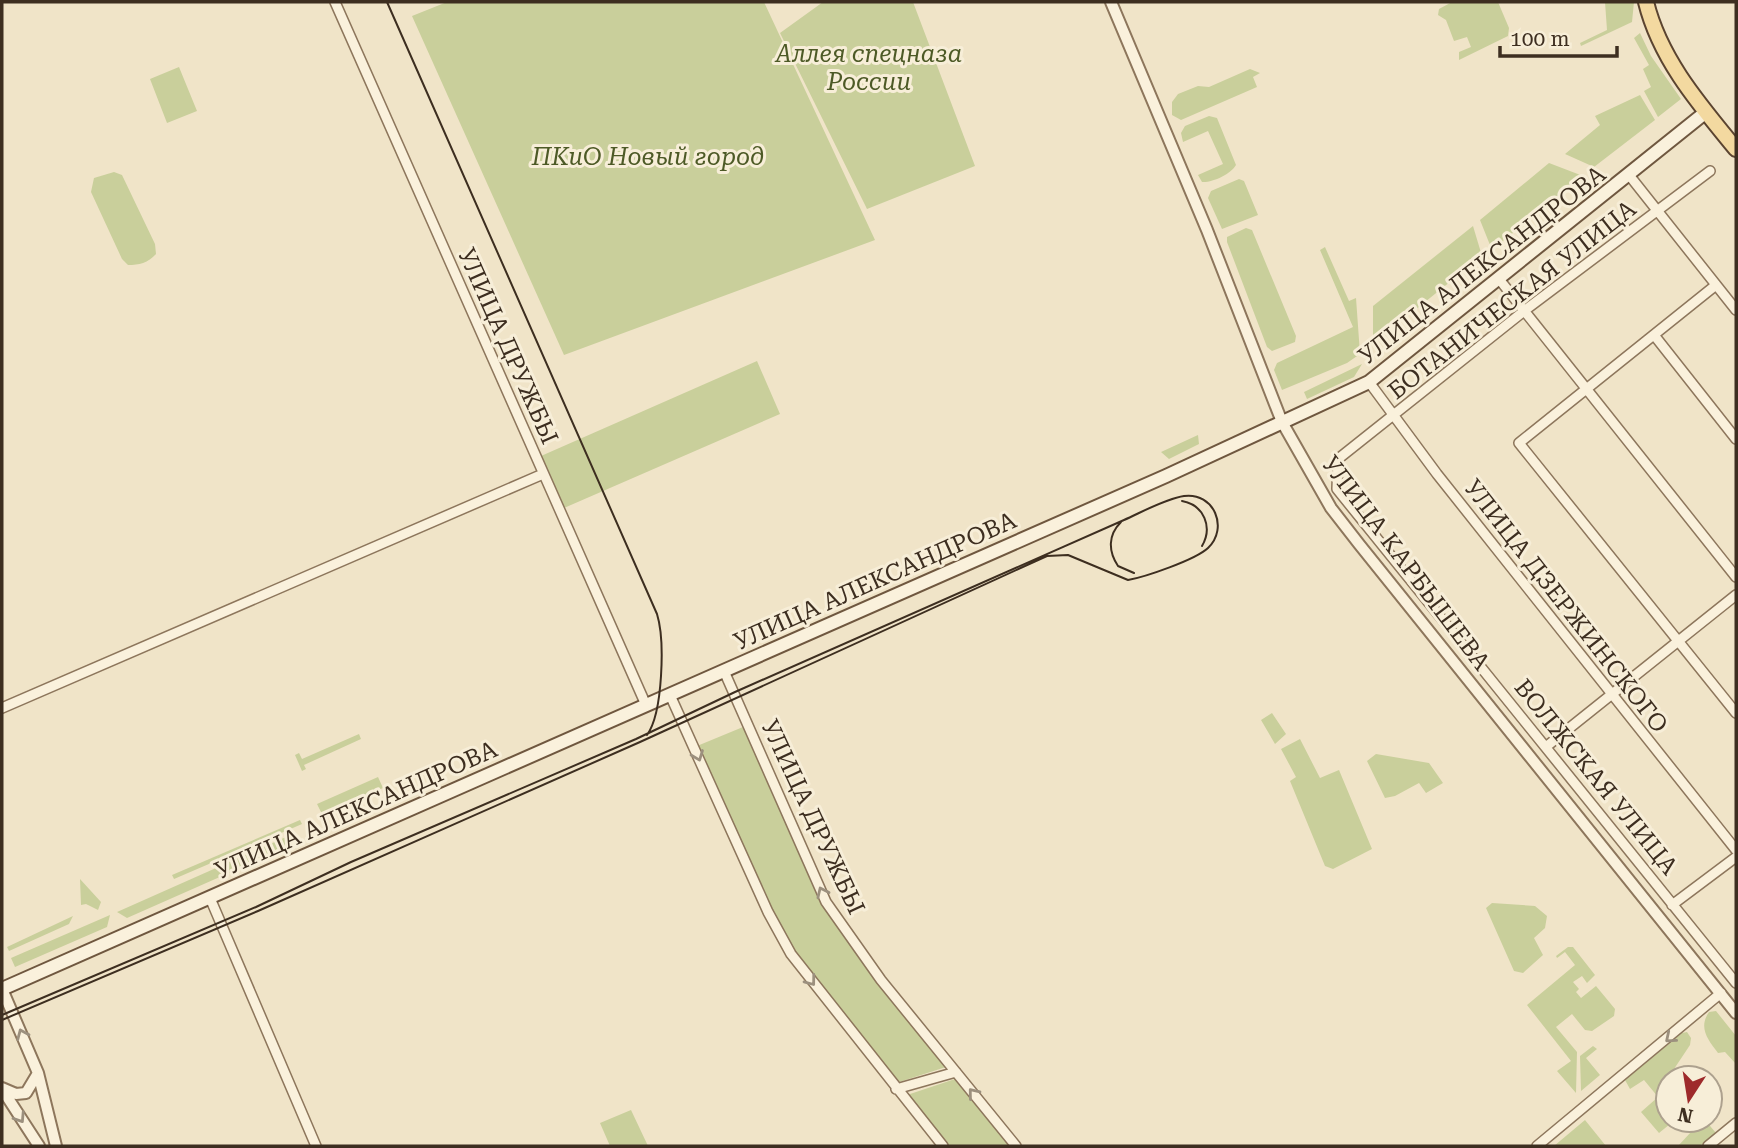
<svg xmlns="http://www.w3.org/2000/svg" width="1738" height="1148" viewBox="0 0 1738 1148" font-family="'Roboto Serif',serif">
<rect width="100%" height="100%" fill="#f0e4c8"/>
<!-- green -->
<path fill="#c9cf9b" d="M447,2H764L875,240L564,355L412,16Z
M823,2H913L975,166L867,209L780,33Z
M1452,2H1498L1509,28L1508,36L1459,60V52L1471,47L1467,37L1454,41L1446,20L1438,15L1439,9Z
M1605,2H1634L1632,22L1581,46L1580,43L1607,30Z
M1640,33L1651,56L1681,99L1658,117L1644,91L1651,87L1643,69L1649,65L1634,38Z
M179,67L197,111L167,123L150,79Z
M1250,69L1260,73L1253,77L1257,87L1181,120L1172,115V102L1178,94L1198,86L1209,87Z
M1640,95L1655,120L1594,167L1565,154L1600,125L1595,116Z
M1209,116L1217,118L1236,165C1231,174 1212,183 1202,182L1198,175L1223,164L1208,131L1183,142L1181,133L1185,126Z
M1549,163L1583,176L1492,250L1480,220Z
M114,172L122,175L155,244L156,254C148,263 139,265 128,265L122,259L91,192L94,178Z
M1239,179L1244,181L1258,215L1222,229L1208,198L1211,191Z
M1473,226L1482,256L1373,344V306Z
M1246,228L1252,230L1296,336L1295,342L1272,351L1267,347L1227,242V237Z
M1325,247L1349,301L1356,298L1360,354L1347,363L1282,390L1274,370L1277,363L1353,327L1320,250Z
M757,361L780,414L564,508L541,456Z
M1362,364L1354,377L1307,399L1304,392Z
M1198,435L1199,444L1169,459L1161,452Z
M1272,713L1286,734L1275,744L1261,720Z
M743,727L822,904L872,975L946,1067L896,1083L795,952L771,910L697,746Z
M359,734L361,739L304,765L306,769L302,771L295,755L299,753L302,759Z
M1300,739L1320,778L1339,770L1372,849L1333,869L1325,866L1290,781L1296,777L1281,749Z
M1376,754L1429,763L1443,783L1426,793L1419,783L1395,796L1385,798L1367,761Z
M378,777L383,788L322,814L317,804Z
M300,820L302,824L174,879L172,875Z
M295,833L299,842L127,918L117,912Z
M80,879L101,902L98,910L86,904L81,905Z
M1492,903L1535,906L1547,916L1545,928L1534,938L1543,955L1523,973L1514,971L1486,908Z
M110,915L107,927L15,967L11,958Z
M73,916L69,924L9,951L7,947Z
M1568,947H1573L1595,975L1587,983L1582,976L1573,982L1579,989L1576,992L1581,998L1596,986L1615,1009L1614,1016L1592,1031L1585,1030L1572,1014L1556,1027L1577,1052L1576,1093L1557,1071L1571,1061L1527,1005L1575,965L1565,952L1557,958L1556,956Z
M1716,1011L1736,1036V1064L1725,1052L1718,1053C1708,1040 1698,1028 1709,1012Z
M1687,1032L1691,1038L1690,1045L1668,1078V1120H1675L1659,1133L1641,1112L1658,1097L1644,1080L1630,1089L1625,1080L1682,1033Z
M1593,1046L1597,1049L1586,1058L1600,1075L1581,1091L1580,1056Z
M955,1079L1009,1146H949L907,1095Z
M631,1110L648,1146H610L600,1123Z
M1585,1120L1606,1146H1554Z
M1681,1120H1705L1716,1133L1700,1146H1678L1691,1132Z"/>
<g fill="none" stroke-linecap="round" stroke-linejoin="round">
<defs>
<path id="minor" d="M335,2L646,705
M1710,171L1524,311L1338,459L1337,489L1736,983
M1629,175L1736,310
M1499,279L1736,577
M1716,285L1519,443L1736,713
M1654,335L1736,439
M1369,382L1437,474L1736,850
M724,671L826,902L881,980L1016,1146
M670,695L768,912L791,954L943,1146
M2,708L543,474
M1547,746L1736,595
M210,898L316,1146
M1672,905L1736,857
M896,1089L956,1072
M1537,1146L1721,993
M1708,1146L1736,1123"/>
<path id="tertiary" d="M1111,2L1207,230L1282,422L1331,508L1359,544L1736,1013
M2,989L38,1073L56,1146
M2,1088L16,1094L26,1093L38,1073
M2,1089L39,1146"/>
<path id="secondary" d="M2,989L1166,476L1369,382L1706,112"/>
<path id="primary" d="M1646,2C1660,59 1699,104 1736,149"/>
</defs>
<!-- minor casing -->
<use href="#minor" stroke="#8d765c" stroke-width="12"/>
<!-- tertiary casing -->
<use href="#tertiary" stroke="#8d765c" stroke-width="14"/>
<!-- secondary casing -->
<use href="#secondary" stroke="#6f573f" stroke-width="16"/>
<!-- primary casing -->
<use href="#primary" stroke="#5b4430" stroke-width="18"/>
<!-- minor -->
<use href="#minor" stroke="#faf1dc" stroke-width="9"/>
<!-- tertiary -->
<use href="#tertiary" stroke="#faf1dc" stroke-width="10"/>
<!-- secondary -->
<use href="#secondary" stroke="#faf1dc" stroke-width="12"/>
<!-- primary -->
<use href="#primary" stroke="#f3d9a0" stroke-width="14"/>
<!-- tram -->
<path stroke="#3d2e20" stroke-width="2" d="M387,2L657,614C665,640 663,713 647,735
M1182,501C1204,505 1213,527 1202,546
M1121,522C1108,535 1108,551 1118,566L1134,573
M2,1015L256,907L351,862L636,739L735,692L1124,520C1142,512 1165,499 1184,496C1214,492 1229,528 1208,548C1195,560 1145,577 1128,580L1068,555L1047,556L640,742L258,911L2,1020"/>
</g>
<!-- one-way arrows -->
<defs><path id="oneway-chevron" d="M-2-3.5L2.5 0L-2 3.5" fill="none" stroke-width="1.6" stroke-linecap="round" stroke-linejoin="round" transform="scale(1.75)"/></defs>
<g stroke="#9c907e">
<use href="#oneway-chevron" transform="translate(698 756) rotate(69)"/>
<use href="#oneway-chevron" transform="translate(822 892) rotate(-115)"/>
<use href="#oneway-chevron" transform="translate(811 981) rotate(53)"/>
<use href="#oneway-chevron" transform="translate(22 1034) rotate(-113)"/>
<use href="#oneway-chevron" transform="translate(1670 1038) rotate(140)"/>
<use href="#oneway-chevron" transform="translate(973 1093) rotate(-129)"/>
<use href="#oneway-chevron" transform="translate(20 1118) rotate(57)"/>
</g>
<g text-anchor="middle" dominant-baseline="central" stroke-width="6" stroke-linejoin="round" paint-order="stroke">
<!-- park labels -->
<g font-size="24" font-style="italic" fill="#4d5a26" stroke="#f7eed8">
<text x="869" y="54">Аллея спецназа<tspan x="869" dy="28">России</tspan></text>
<text x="648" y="157">ПКиО Новый город</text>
</g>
<!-- street labels -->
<g font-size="24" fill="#3d2e20" stroke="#f7eed8">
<text transform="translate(1482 265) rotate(-38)">УЛИЦА АЛЕКСАНДРОВА</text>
<text transform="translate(1512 300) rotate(-38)">БОТАНИЧЕСКАЯ УЛИЦА</text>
<text transform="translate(508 346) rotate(66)">УЛИЦА ДРУЖБЫ</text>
<text transform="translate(1406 563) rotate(53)">УЛИЦА КАРБЫШЕВА</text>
<text transform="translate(875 581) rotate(-24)">УЛИЦА АЛЕКСАНДРОВА</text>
<text transform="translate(1566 606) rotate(52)">УЛИЦА ДЗЕРЖИНСКОГО</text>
<text transform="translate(1596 777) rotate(51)">ВОЛЖСКАЯ УЛИЦА</text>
<text transform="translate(356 810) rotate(-24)">УЛИЦА АЛЕКСАНДРОВА</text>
<text transform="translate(813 817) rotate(65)">УЛИЦА ДРУЖБЫ</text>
</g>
</g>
<!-- border -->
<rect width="1738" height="1148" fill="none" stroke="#3d2e20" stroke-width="7"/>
<!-- north arrow -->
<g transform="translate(1689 1099) rotate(192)"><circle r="33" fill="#f7eed8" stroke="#ada18e" stroke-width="2"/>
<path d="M0-5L12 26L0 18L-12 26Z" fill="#9e2a2b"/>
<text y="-10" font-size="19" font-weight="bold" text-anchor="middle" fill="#3d2e20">N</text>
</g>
<!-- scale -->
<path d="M1500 46v10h117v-10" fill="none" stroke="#3d2e20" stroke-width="3.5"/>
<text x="1510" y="46" font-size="21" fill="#3d2e20" stroke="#f7eed8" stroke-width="5" paint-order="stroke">100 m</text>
</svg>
